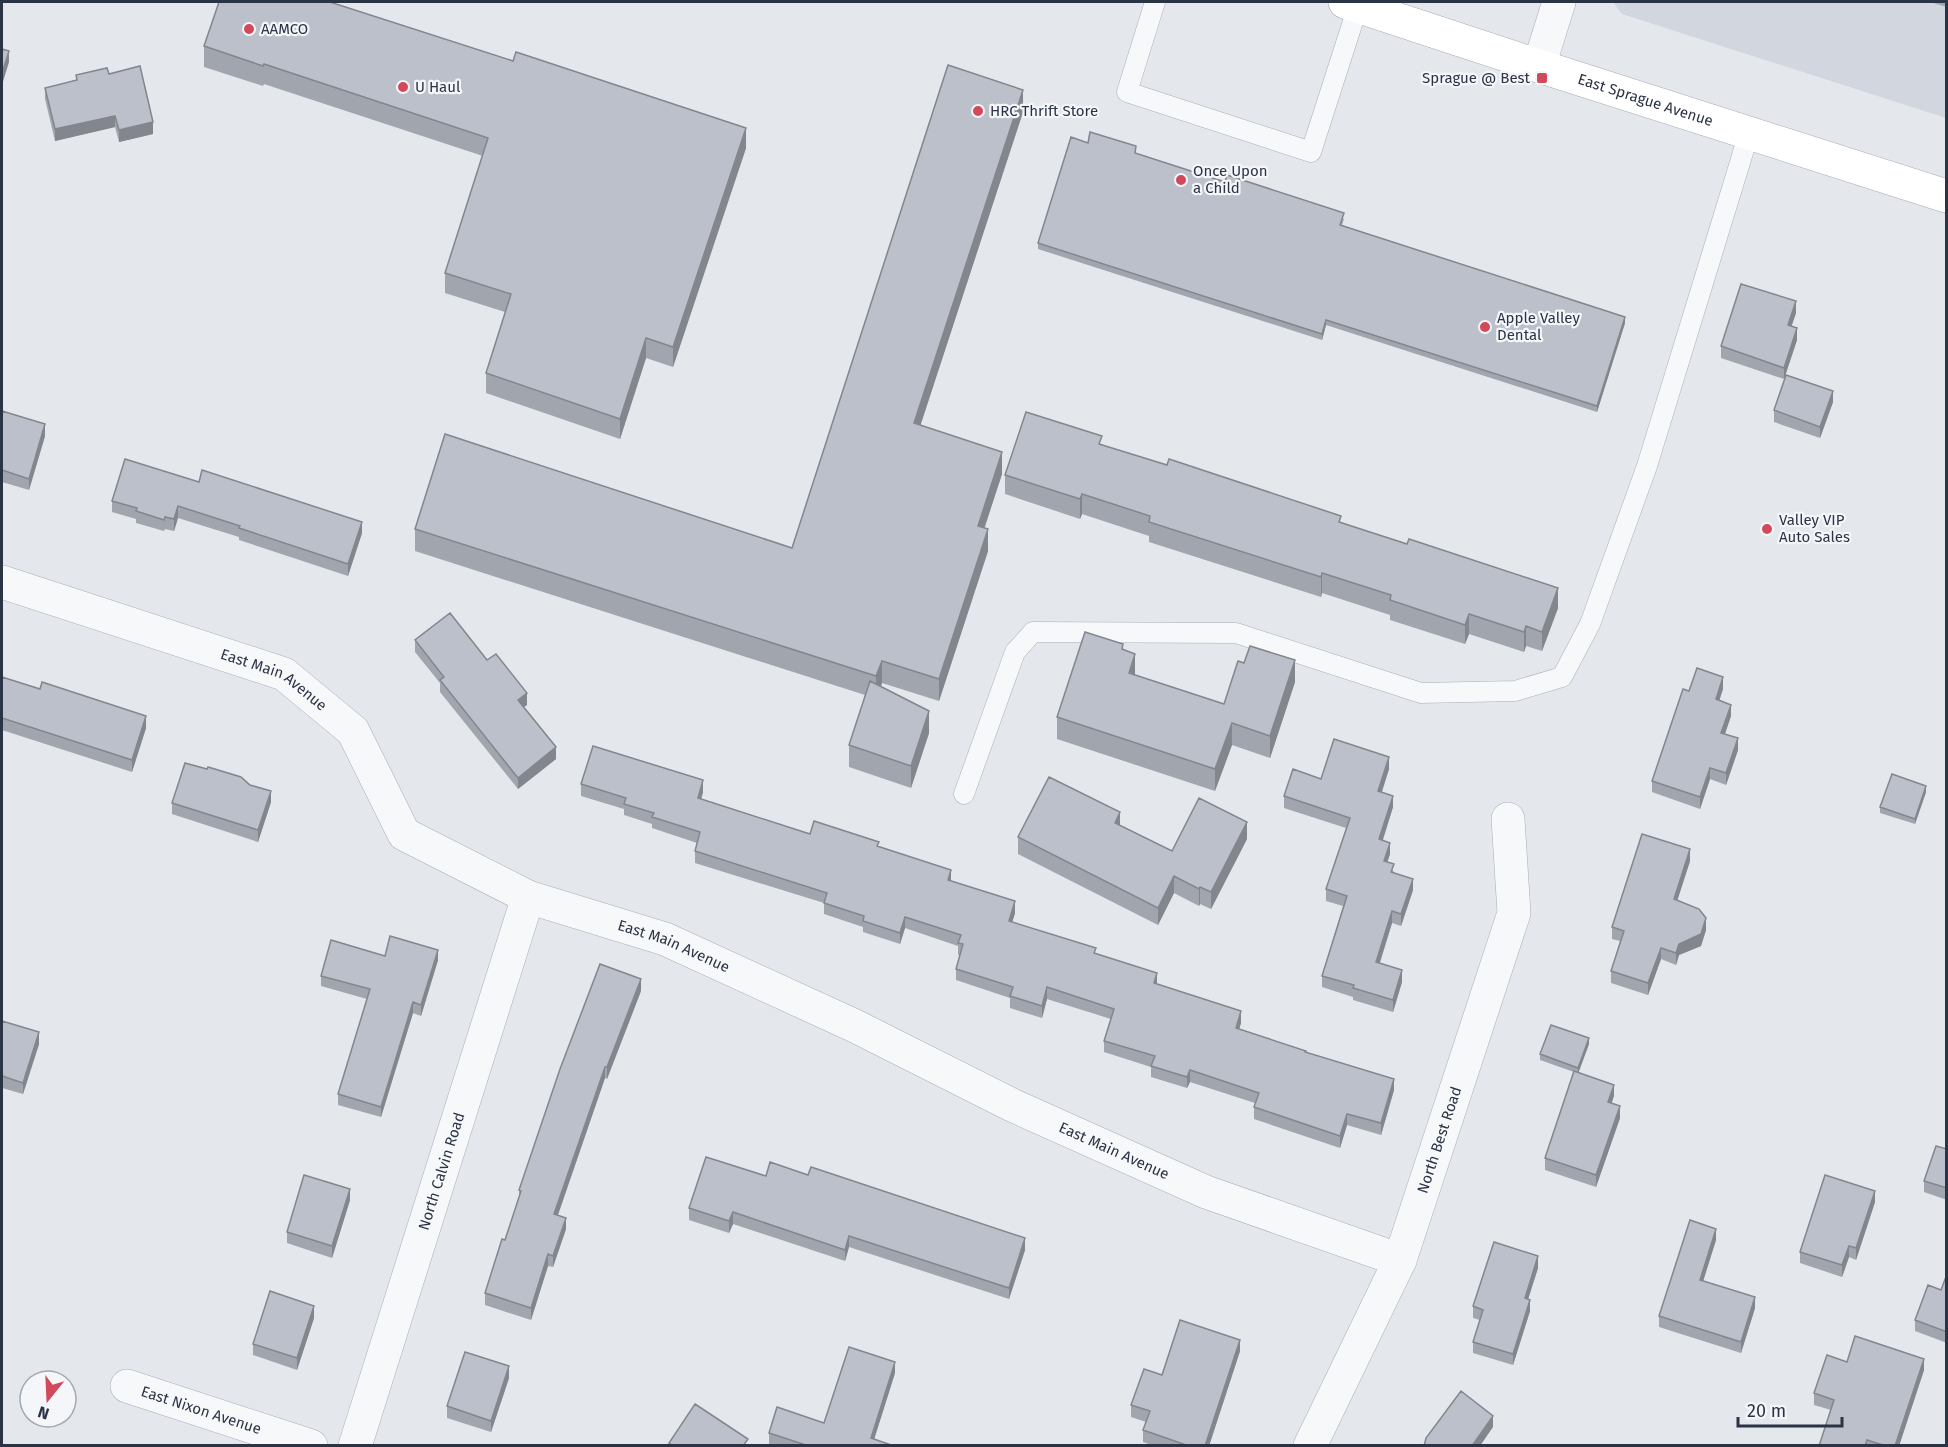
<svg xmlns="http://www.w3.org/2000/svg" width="1948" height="1447" viewBox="0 0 1948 1447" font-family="'Fira Sans',sans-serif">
<rect width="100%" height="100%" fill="#e4e7ec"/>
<!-- built -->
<path fill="#d2d6de" d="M1613,2H1946V118L1622,14Z"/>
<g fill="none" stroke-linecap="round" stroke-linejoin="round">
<defs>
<path id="lane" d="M1155,2L1127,92L1311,152L1358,6
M964,794L1015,652L1033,632L1236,633L1421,693L1515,691L1562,677L1590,624L1647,466L1749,133"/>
<g id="street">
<path d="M1539,66L1559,2"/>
<path id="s1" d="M2,582L284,674L353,731L404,834L528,897L665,939L855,1026L1012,1105L1206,1192L1400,1260"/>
<path id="s2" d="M127,1386L311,1446"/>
<path id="s3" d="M355,1446L528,897"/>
<path id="s4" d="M1310,1446L1400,1260L1514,913L1508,819"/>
</g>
<g id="primary">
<path id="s5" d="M1345,2L1539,66L1946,196"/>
</g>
</defs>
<!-- lane casing -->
<use href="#lane" stroke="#a9aeb7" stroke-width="21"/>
<!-- street casing -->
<use href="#street" stroke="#a9aeb7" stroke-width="34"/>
<!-- primary casing -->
<use href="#primary" stroke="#a3abb8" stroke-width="34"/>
<!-- lane -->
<use href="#lane" stroke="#f7f8fa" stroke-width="20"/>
<!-- street -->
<use href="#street" stroke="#f7f8fa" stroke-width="33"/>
<!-- primary -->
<use href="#primary" stroke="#fff" stroke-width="33"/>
</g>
<!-- wall -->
<path fill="#a1a5ae" d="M1930,2H1947V7Z
M204,46L746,148L673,367L646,358L620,439L486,393V373L505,312L445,293V273L483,156L264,84L263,86L204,67Z
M109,74L153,134L119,142L115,127L55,141L45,99V88L76,81V75Z
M1023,112L920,426L1002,474L984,528L988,551L939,701L882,683L881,687L929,733L911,788L849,767V745L865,695L415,551V529L792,548Z
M1088,143L1136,153L1225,182L1344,219L1342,225L1625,323L1597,412L1326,325L1322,340L1038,249V243Z
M1796,313L1791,326L1797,340L1784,379L1721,358V346Z
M1833,402L1820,438L1774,422V410Z
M2,411L45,436L29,490L2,482Z
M1102,445L1341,522L1558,608L1542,651L1526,646L1524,652L1469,634L1465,644L1390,620V615L1322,593L1321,597L1149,542V536L1082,514L1080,519L1005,494V475Z
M125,459L362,533L348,576L239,540V537L178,518L174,531L165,529L164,531L136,523V519L112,512V501Z
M415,640L487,660L527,705L524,707L556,759L518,789L440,692V683L415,652Z
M1123,649L1135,675L1224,704L1295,682L1270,758L1232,745L1215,791L1057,739V717Z
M2,677L40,689L146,728L132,772L2,730Z
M1723,689L1719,700L1731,716L1725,734L1738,750L1726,785L1710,779L1700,809L1652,792V781L1689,691Z
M1389,769L1382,792L1393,807L1383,840L1390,854L1387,862L1394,872L1413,890L1401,926L1392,923L1380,963L1402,982L1393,1012L1353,1000V997L1322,987V976L1343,906L1326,901V889L1346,828L1284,808V796L1321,779Z
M581,784L703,792L701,800L810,834L879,846L1015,913L1012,922L1096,954L1157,984L1241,1023L1239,1029L1306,1052L1394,1090L1381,1135L1347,1125L1340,1148L1254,1119V1107L1255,1103L1190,1082L1187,1088L1151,1077V1067L1104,1052V1041L1111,1019L1047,999L1042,1018L1010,1008V998L956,980V969L960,955H958V946L905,928L900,944L863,932V927L824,914V903L695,863V851L697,843L652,828V824L624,815V809L581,796Z
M1926,792L1915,824L1880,813V807Z
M271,802L258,842L172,814V803Z
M1120,825L1172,851L1247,839L1211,909L1200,904L1199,906L1174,893L1158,925L1018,854V837Z
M1690,861L1677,900L1706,930L1701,946L1679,955L1676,965L1661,959L1648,995L1611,983V971L1620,941L1612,939V927Z
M385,956L438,960L421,1016L413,1013L381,1117L338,1105V1094L367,999L321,986V976Z
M641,991L607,1079L605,1078L558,1215L566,1229L553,1267L548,1266L531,1320L485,1305V1293L505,1240L519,1200V1190Z
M2,1021L39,1044L23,1094L2,1088Z
M1589,1044L1578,1073L1614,1096L1611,1103L1620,1118L1596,1187L1545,1170V1158L1574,1072L1540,1060V1054Z
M1947,1149V1200L1924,1192V1181Z
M808,1175L1025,1250L1009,1299L849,1247L845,1261L733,1224L729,1233L689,1220V1208L766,1176Z
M350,1200L332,1258L287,1243V1232Z
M1875,1202L1856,1260L1849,1257L1842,1277L1800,1263V1252Z
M1716,1240L1703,1281L1755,1308L1741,1353L1659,1327V1316Z
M1538,1268L1528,1299L1530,1311L1513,1365L1473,1353V1342L1480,1320L1473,1318V1306Z
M1947,1274V1343L1915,1331V1320L1941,1290Z
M314,1318L297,1370L253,1355V1344Z
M1240,1351L1209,1446H1154L1143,1442V1430L1146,1422L1131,1417V1405L1162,1375Z
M1847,1362L1924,1370L1899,1446H1819L1831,1410L1814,1405V1393Z
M895,1373L874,1439L894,1446H773L769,1444V1433L824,1423Z
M509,1378L491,1432L447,1418V1406Z"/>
<!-- shaded-wall -->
<path fill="#83868d" d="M9,51V62L2,85V73Z
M1023,90V112L914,445V423Z
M115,116V127L55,141V129Z
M153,122V134L119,142V130Z
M746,128V148L673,367V347Z
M1796,301V313L1788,337V325Z
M1625,317V323L1597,412V406Z
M1326,320V325L1322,340V334Z
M1797,328V340L1784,379V368Z
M646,338V358L620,439V419Z
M1833,391V402L1820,438V427Z
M45,424V436L29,490V479Z
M1002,452V474L978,548V526Z
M1082,494V514L1080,519V499Z
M178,506V518L174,531V519Z
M362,522V533L348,576V564Z
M988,529V551L939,701V679Z
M1322,573V593L1321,597V577Z
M1558,588V608L1542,651V632Z
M1469,614V634L1465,644V625Z
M1526,626V646L1524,652V632Z
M1135,654V676L1129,673Z
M1295,660V682L1270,758V736Z
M882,661V683L876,698V676Z
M1723,677V689L1716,711V699Z
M527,693V705L518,711V700Z
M1731,705V716L1721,745V733Z
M929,711V733L911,788V766Z
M146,716V728L132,772V760Z
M1232,723V745L1215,791V769Z
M1738,738V750L1726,785V773Z
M556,747V759L518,789V778Z
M1389,757V769L1378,803V791Z
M1710,768V779L1700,809V797Z
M703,780V792L698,810V798Z
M1926,786V792L1915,824V819Z
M271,791V802L258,842V830Z
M1393,796V807L1379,851V839Z
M1120,812V829L1115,823Z
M1247,822V839L1211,909V892Z
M1390,843V854L1384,872V861Z
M1690,849V861L1674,911V899Z
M951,870V882L948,880Z
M1174,876V893L1158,925V908Z
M1413,879V890L1401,926V914Z
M1200,887V904L1199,906V889Z
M1015,901V913L1009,933V921Z
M1392,911V923L1376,974V962Z
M905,917V928L900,944V933Z
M1706,918V930L1701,946L1679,955L1676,965V953L1679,944Z
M1661,948V959L1648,995V983Z
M438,950V960L421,1016V1005Z
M1402,970V982L1393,1012V1000Z
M1157,973V985L1154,983Z
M641,979V991L607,1079V1067Z
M1047,987V999L1042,1018V1006Z
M413,1002V1013L381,1117V1107Z
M1241,1011V1023L1236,1039V1028Z
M39,1032V1044L23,1094V1083Z
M1589,1038V1044L1578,1074V1068Z
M605,1067V1078L554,1226V1214Z
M1190,1070V1082L1187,1088V1077Z
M1394,1079V1090L1381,1135V1123Z
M1614,1085V1096L1608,1114V1102Z
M1620,1106V1118L1596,1187V1175Z
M1347,1114V1125L1340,1148V1136Z
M350,1189V1200L332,1258V1246Z
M1875,1191V1202L1856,1260V1248Z
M733,1212V1224L729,1233V1221Z
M566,1218V1229L553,1267V1256Z
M1716,1229V1240L1700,1291V1280Z
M849,1236V1247L845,1261V1250Z
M1025,1238V1250L1009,1299V1288Z
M1849,1246V1257L1842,1277V1265Z
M548,1254V1266L531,1320V1308Z
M1538,1256V1268L1525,1309V1298Z
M1755,1297V1308L1741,1353V1342Z
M1530,1300V1311L1513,1365V1354Z
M314,1306V1318L297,1370V1358Z
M1240,1340V1351L1209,1446H1205Z
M1924,1359V1370L1899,1446H1895Z
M895,1362V1373L872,1446L871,1438Z
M509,1366V1378L491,1432V1421Z
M1493,1416V1427L1480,1446H1472Z"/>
<!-- building -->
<path fill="#bbc0ca" stroke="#83868d" stroke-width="1.5" d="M219,2H330L513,61L516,52L746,128L673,347L646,338L620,419L486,373L511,294L445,273L488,138L264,64L263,66L204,46Z
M2,49L9,51L2,73Z
M948,65L1023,90L914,423L1002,452L978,526L988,529L939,679L882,661L876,676L415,529L445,434L792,548Z
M140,66L153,122L119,130L115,116L55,129L45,88L77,80L76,75L107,68L109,74Z
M1090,132L1136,146L1135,153L1225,182L1227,175L1344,213L1340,225L1625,317L1597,406L1326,320L1322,334L1038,243L1071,137L1088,143Z
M1741,284L1796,301L1788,325L1797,328L1784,368L1721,346Z
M1786,375L1833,391L1820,427L1774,410Z
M2,411L45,424L29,479L2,470Z
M1026,412L1102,436L1099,444L1167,465L1169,459L1341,516L1339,522L1407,544L1409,539L1558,588L1542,632L1526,626L1524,632L1469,614L1465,625L1390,600L1391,595L1322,573L1321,577L1149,522L1150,516L1082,494L1080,499L1005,475Z
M125,459L199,482L202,470L362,522L348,564L239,528L240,526L178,506L174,519L165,517L164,520L136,511L137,508L112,501Z
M450,613L487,660L496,654L527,693L518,700L556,747L518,778L440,680L444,677L415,640Z
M1085,632L1123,644L1122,649L1135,654L1129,673L1224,704L1238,661L1244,663L1250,646L1295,660L1270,736L1232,723L1215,769L1057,717Z
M1697,668L1723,677L1716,699L1731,705L1721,733L1738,738L1726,773L1710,768L1700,797L1652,781L1683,689L1689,691Z
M2,677L40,689L42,682L146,716L132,760L2,718Z
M870,681L929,711L911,766L849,745Z
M1334,739L1389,757L1378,791L1393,796L1379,839L1390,843L1384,861L1394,864L1391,872L1413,879L1401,914L1392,911L1376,962L1402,970L1393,1000L1353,988L1354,985L1322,976L1347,896L1326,889L1350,818L1284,796L1293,769L1321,779Z
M593,746L703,780L698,798L810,834L814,821L879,842L877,846L951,870L948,880L1015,901L1009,921L1096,948L1094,953L1157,973L1154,983L1241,1011L1236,1028L1306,1051L1305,1052L1394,1079L1381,1123L1347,1114L1340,1136L1254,1107L1259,1093L1190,1070L1187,1077L1151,1066L1155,1056L1104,1041L1114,1009L1047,987L1042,1006L1010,996L1013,987L956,969L963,944L958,943L961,935L905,917L900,933L863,921L864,916L824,903L827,893L695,851L700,832L652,817L654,813L624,804L626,798L581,784Z
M185,763L207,769L208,767L241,777L250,785L271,791L258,830L172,803Z
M1892,774L1926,786L1915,819L1880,807Z
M1049,777L1120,812L1115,823L1172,851L1199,798L1247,822L1211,892L1200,887L1199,889L1174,876L1158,908L1018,837Z
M1642,834L1690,849L1674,899L1699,909L1706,918L1701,934L1679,944L1676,953L1661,948L1648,983L1611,971L1624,931L1612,927Z
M390,936L438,950L421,1005L413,1002L381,1107L338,1094L370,989L321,976L331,940L385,956Z
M600,964L641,979L607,1067H605L554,1214L566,1218L553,1256L548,1254L531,1308L485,1293L502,1239L505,1240L521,1191L519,1190L560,1069Z
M2,1021L39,1032L23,1083L2,1076Z
M1551,1025L1589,1038L1578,1068L1540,1054Z
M1574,1071L1614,1085L1608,1102L1620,1106L1596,1175L1545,1158Z
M1936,1146L1947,1149V1188L1924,1181Z
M706,1157L766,1176L770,1162L808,1175L811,1167L1025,1238L1009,1288L849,1236L845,1250L733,1212L729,1221L689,1208Z
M304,1175L350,1189L332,1246L287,1232Z
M1825,1175L1875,1191L1856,1248L1849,1246L1842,1265L1800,1252Z
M1690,1220L1716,1229L1700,1280L1755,1297L1741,1342L1659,1316Z
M1494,1242L1538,1256L1525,1298L1530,1300L1513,1354L1473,1342L1483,1310L1473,1306Z
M1947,1274V1332L1915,1320L1928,1285L1941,1290Z
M270,1291L314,1306L297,1358L253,1344Z
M1180,1320L1240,1340L1205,1446H1189L1143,1430L1150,1411L1131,1405L1144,1369L1162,1375Z
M1855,1336L1924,1359L1895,1446H1886L1867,1440L1865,1446H1819L1834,1400L1814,1393L1827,1355L1847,1362Z
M849,1347L895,1362L871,1438L894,1446H809L769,1433L777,1407L824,1423Z
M465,1352L509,1366L491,1421L447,1406Z
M1461,1391L1493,1416L1472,1446H1424L1426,1438Z
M695,1404L748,1439L743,1446H673L669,1443Z"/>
<!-- markers -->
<g fill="#d1495b" stroke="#f4f6f9" stroke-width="2">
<circle cx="249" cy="29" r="6"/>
<rect x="1536" y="72" width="12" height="12" rx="3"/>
<circle cx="403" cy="87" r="6"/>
<circle cx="978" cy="111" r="6"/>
<circle cx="1181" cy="180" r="6"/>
<circle cx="1485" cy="327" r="6"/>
<circle cx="1767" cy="529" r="6"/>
</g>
<g text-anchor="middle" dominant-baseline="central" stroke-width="4.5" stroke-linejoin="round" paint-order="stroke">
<!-- poi labels -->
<g font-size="15" fill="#2b3445" stroke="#f4f6f9" text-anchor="start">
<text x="261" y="29">AAMCO</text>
<text x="1530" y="78" text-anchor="end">Sprague @ Best</text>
<text x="415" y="87">U Haul</text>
<text x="990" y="111">HRC Thrift Store</text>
<text x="1193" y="171">Once Upon<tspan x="1193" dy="17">a Child</tspan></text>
<text x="1497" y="318">Apple Valley<tspan x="1497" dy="17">Dental</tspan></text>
<text x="1779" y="520">Valley VIP<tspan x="1779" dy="17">Auto Sales</tspan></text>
</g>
<!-- street labels -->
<g font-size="15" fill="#2b3445" stroke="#f4f6f9">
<text stroke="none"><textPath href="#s5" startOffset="316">East Sprague Avenue</textPath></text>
<text stroke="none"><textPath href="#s1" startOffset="290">East Main Avenue</textPath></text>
<text stroke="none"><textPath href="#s1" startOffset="794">East Main Avenue</textPath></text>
<text stroke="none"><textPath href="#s4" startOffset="333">North Best Road</textPath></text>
<text stroke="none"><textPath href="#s1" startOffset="1280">East Main Avenue</textPath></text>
<text stroke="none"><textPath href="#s3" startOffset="288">North Calvin Road</textPath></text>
<text stroke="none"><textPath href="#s2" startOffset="78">East Nixon Avenue</textPath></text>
</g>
</g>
<!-- border -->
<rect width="1948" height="1447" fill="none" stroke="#2b3445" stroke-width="6"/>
<!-- north arrow -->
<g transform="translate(48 1399) rotate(198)"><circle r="28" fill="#f4f6f9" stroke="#a4a8b1" stroke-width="1.5"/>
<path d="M0-4.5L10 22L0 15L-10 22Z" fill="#d1495b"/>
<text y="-9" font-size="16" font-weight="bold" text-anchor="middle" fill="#2b3445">N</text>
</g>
<!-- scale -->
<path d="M1738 1417v9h104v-9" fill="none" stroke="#2b3445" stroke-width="3"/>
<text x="1747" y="1417" font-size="18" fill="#2b3445" stroke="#f4f6f9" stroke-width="4.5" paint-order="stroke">20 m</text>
</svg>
